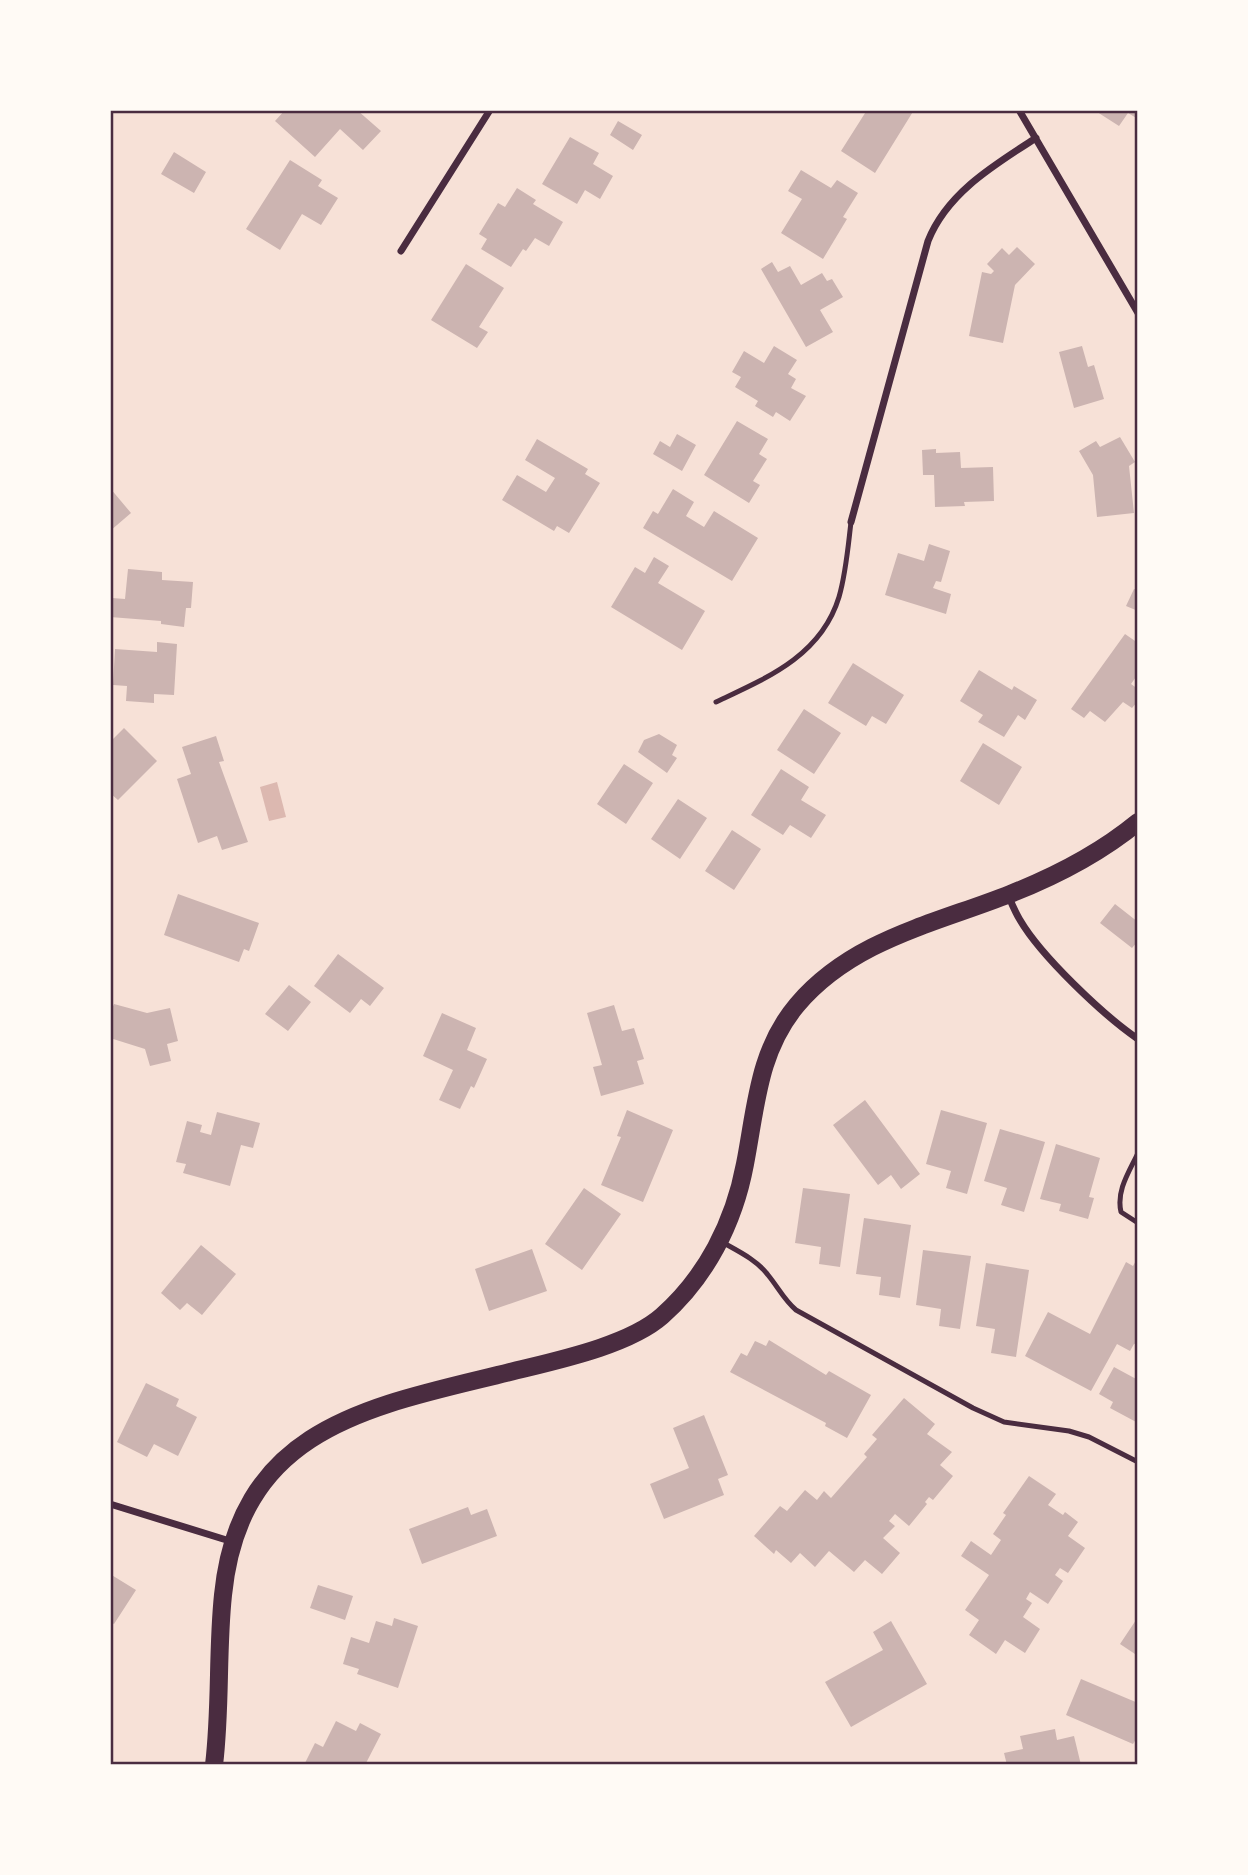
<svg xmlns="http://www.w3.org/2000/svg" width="1248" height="1875" viewBox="0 0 1248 1875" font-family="'PT Sans',sans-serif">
<rect width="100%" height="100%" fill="#f7e1d7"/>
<!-- water -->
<path fill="#dcb8b0" d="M277,782L286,817L269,821L260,787Z"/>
<!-- building -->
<path fill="#ccb4b1" d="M285,110H357L381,131L363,150L340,129L315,157L275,121Z
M867,110H914L875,173L841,151Z
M1094,110H1138V119L1128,113L1119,126Z
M618,121L642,135L633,150L610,135Z
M570,137L599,153L593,164L613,176L600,199L585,190L577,204L542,184Z
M174,152L206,172L194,193L161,174Z
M290,160L322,180L318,186L338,198L321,225L302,214L280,250L246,229Z
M801,170L831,188L837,180L858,193L843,217L847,219L823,259L781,233L802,199L788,191Z
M517,188L536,200L533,204L563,222L549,246L535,238L526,251L523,249L511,267L481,249L487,239L479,234L498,203L505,207Z
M1017,247L1035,264L1015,285L1003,343L969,336L982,272L991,274L994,271L987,264L1002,248L1009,255Z
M772,262L778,272L790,266L801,285L822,273L827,281L832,279L843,297L820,310L833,332L806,347L761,269Z
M466,264L504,288L479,327L488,332L477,348L431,320Z
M774,346L797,360L788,374L796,379L791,388L806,396L790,421L776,412L773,417L755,406L758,401L735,387L741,377L732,372L744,351L764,363Z
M1082,346L1088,367L1094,365L1104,399L1074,408L1059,352Z
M737,421L768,439L759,454L767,459L753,481L760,485L749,503L704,475Z
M677,434L696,445L682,471L653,454L660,441L670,447Z
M1120,437L1135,462L1129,466L1134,513L1097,517L1093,475L1079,451L1096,441L1100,447Z
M537,439L588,469L585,474L600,483L569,533L557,526L554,531L502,500L517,475L546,492L555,478L525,460Z
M936,449V453L960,452L961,468L993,467L994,501L964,502L965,506L935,507L934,475H923L922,450Z
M110,488L131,513L110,531Z
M673,489L694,502L686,516L704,527L714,511L758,538L732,581L643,528L653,511L658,514Z
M929,544L950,551L941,582L936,581L933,588L951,594L946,614L885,595L898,553L924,561Z
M654,557L669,566L658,583L705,611L682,650L611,607L635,567L645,573Z
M128,569L162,572V580L193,582L191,608H186L184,627L161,624V621L110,617L112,598L125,599Z
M1134,589L1138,590V611L1126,606Z
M1125,634L1138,643V674L1131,684L1138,689V701L1132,708L1123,702L1105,722L1090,711L1084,718L1071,709Z
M157,642L177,644L174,695L154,694V703L126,701L127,686L113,685L115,649L157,652Z
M853,663L904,695L886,724L872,716L866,726L828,703Z
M979,670L1012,690L1014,686L1037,700L1025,720L1018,715L1004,737L978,722L983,715L960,701Z
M804,709L841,733L814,774L777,750Z
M124,728L157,761L118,800L110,793V737L113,739Z
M659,734L677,745L672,755L677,758L667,773L638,752L644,740Z
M216,736L224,761L219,762L248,842L222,850L217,836L198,843L177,779L191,774L182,747Z
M983,743L1022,767L999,805L960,781Z
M624,764L653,783L626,824L597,804Z
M781,769L809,787L801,800L826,815L811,838L790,825L783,835L751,815Z
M678,799L707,818L680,859L651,839Z
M732,830L761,849L734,890L705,871Z
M178,894L259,923L249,951L244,949L239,962L164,935Z
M1115,904L1138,922V941L1132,948L1100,923Z
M338,954L384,988L370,1006L361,999L350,1013L314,986Z
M289,985L311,1002L288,1031L265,1014Z
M114,1004L147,1013L170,1008L178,1041L167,1044L171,1061L150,1066L145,1049L110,1038V1013Z
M614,1005L622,1031L634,1028L644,1059L637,1061L644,1084L601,1096L593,1067L602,1065L587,1013Z
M442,1013L476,1028L467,1050L487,1059L474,1088L471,1086L460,1109L439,1100L453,1070L423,1056Z
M865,1100L920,1174L901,1189L891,1175L878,1185L833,1125Z
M627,1110L673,1130L643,1202L601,1185L621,1137L617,1136Z
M941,1110L987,1123L967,1194L946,1188L951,1171L926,1164Z
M217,1112L260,1123L253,1148L241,1145L230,1186L183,1173L186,1164L176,1162L187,1121L202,1125L200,1132L211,1135Z
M1000,1129L1045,1142L1024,1212L1001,1205L1007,1188L984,1181Z
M1056,1144L1100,1158L1089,1197L1094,1198L1088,1219L1059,1211L1061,1204L1040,1199Z
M584,1188L621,1214L582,1270L545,1244Z
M803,1188L850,1194L840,1267L819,1264L821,1247L795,1243Z
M864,1218L911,1225L900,1298L879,1295L881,1277L856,1274Z
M201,1245L236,1274L202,1315L187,1303L180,1310L161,1293Z
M532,1249L547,1291L489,1311L475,1269Z
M923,1250L971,1256L960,1329L939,1326L941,1309L916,1305Z
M1138,1257V1343L1134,1344L1130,1351L1117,1344L1091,1391L1025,1356L1048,1312L1090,1334L1126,1262L1133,1266Z
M986,1263L1029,1270L1016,1357L991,1353L995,1329L976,1326Z
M769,1340L826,1375L829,1371L871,1395L847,1438L825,1426L826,1423L730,1372L741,1353L747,1356L755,1341L766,1346Z
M1114,1367L1138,1380V1423L1110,1408L1113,1402L1099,1394Z
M146,1383L179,1399L176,1406L197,1417L178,1456L154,1444L147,1457L117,1442Z
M904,1398L935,1424L927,1434L952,1452L940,1465L953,1476L933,1500L929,1497L925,1502L927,1504L909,1526L895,1514L889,1521L895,1526L883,1538L900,1553L882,1574L865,1560L854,1572L829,1551L815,1567L800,1553L791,1563L776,1550L774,1554L754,1536L780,1506L787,1511L805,1490L817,1500L824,1491L831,1498L867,1457L864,1454L877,1439L872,1435Z
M704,1415L728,1475L718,1479L724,1495L664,1519L650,1484L689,1468L673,1428Z
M1029,1476L1056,1494L1048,1505L1063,1515L1065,1512L1078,1522L1068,1536L1085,1548L1068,1573L1060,1568L1055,1575L1063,1581L1048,1604L1030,1592L1026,1599L1032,1603L1023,1617L1040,1629L1025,1653L1005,1640L996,1654L969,1635L979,1620L965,1610L989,1575L961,1556L971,1541L991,1555L1001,1540L993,1534L1006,1515L1003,1513Z
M468,1507L471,1515L487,1509L497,1536L422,1564L409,1529Z
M110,1574L136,1590L114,1624L110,1622Z
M318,1585L353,1596L345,1620L310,1608Z
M1138,1617V1656L1120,1644Z
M394,1618L418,1626L398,1688L357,1674L359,1669L343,1664L351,1637L369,1643L376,1621L392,1626Z
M891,1621L927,1684L851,1727L825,1682L883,1650L873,1632Z
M1081,1679L1138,1703V1736L1133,1744L1066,1715Z
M336,1721L356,1731L360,1723L381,1734L365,1765H304L315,1743L323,1747Z
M1055,1729L1057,1740L1074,1736L1081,1765H1007L1004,1753L1023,1749L1020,1736Z"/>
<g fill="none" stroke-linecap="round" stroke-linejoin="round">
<!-- service -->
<path stroke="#4a2c40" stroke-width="5" d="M716,702C767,678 821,656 839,597C846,573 848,547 851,522
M1138,1153C1129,1172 1116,1191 1121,1212L1138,1223
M722,1242C738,1251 757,1260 768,1275C778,1287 784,1300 796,1310L973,1408L1004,1422L1069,1431L1089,1437L1138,1462"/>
<!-- minor -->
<path stroke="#4a2c40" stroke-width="7" d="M1019,110L1138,313
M401,251L490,110
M851,522L928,241C947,193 994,165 1036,138
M1008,895C1012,904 1015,912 1020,920C1041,956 1103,1015 1138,1039
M110,1504L233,1542"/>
<!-- primary -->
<path stroke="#4a2c40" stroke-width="18" d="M214,1765C221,1708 217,1652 223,1595C240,1425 373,1406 510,1372C554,1361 628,1346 662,1316C706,1277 734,1223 745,1164C756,1108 758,1051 797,1005C852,940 934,924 1010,894C1056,876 1099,854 1138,822"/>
</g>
<!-- border -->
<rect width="1248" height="1875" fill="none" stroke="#fffaf5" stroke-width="224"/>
<rect x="112" y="112" width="1024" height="1651" fill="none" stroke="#4a2c40" stroke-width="2.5"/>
</svg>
